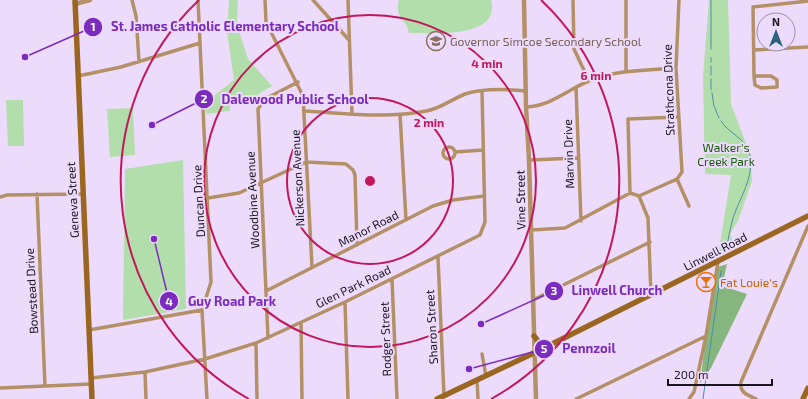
<svg xmlns="http://www.w3.org/2000/svg" width="808" height="399" viewBox="0 0 808 399" font-family="'Exo 2',sans-serif">
<rect width="100%" height="100%" fill="#eddbfc"/>
<!-- green -->
<path fill="#b2deab" d="M229,0H238L237,25L248,59L272,86L260,93L253,101L230,97V111L206,114L205,103L234,80L227,32Z
M399,0H491C501,40 432,32 409,33C407,19 394,19 399,0Z
M709,0H728L731,104L750,154L752,181L738,221L730,234L736,249L718,256L731,175L705,174L703,77Z
M6,100H23L24,146H8Z
M133,108L135,155L110,157L107,109Z
M183,160L186,309L123,320L125,169Z"/>
<!-- forest -->
<path fill="#84b67d" d="M727,264L722,286L747,294L711,368L700,383L714,275L718,267Z"/>
<g fill="none" stroke-linecap="round" stroke-linejoin="round">
<!-- stream -->
<path stroke="#538ba9" stroke-width="1" d="M711,0V49
M711,58V62
M711,66V75
M711,79V90
M712,93L714,106L719,118
M721,121C728,132 740,136 747,147C759,169 740,197 733,218C730,229 728,240 726,251
M703,399L721,271"/>
<!-- minor -->
<path stroke="#b49067" stroke-width="3.5" d="M132,0L136,16L139,61
M198,0L211,282L202,310L207,399
M265,0L266,22L303,96L312,267
M313,0L349,40
M348,0L352,113
M573,0L574,49L589,81
M626,0V71
M754,50L808,47
M78,76L121,67L200,43
M754,76H771L777,80V87L761,88L755,85L754,76L753,7L808,1
M576,87L581,221
M526,107C552,106 568,89 591,80C618,70 647,70 676,68
M304,111C344,113 386,119 426,111C440,109 452,99 465,94C483,88 507,89 526,91
M400,114L406,220
M443 153a6 6 0 1 1 12 0a6 6 0 1 1-12 0Z
M455,152L483,150
M529,160L578,158
M677,179L682,172L676,68L679,0
M677,179L689,206
M630,193L628,119L678,117
M37,194L45,386
M639,196L648,218L651,295
M0,197L7,195L83,194
M208,198L239,193L306,162L346,164L353,170L355,175L357,245
M531,230L565,228L630,193L639,196L677,179
M438,257L444,396
M392,279L397,399
M266,291L433,206L453,200L484,196
M533,300L650,242
M345,302L348,399
M301,323L302,399
M89,330L202,310
M268,338L258,109L265,99L298,82
M256,343L257,399
M482,354L486,376
M145,372L146,399
M91,378L145,372L205,359L256,343L345,302L480,235L485,222L482,91
M477,380L478,399
M0,388L91,384
M576,399L706,336
M689,399L694,392L706,336L718,262
M756,399C747,395 739,392 741,382L808,226"/>
<!-- tertiary -->
<path stroke="#b49067" stroke-width="4.5" d="M524,0L526,107L529,160L536,399
M75,4L90,0"/>
<!-- secondary -->
<path stroke="#9a6620" stroke-width="5.5" d="M75,0L92,399
M534,336L538,341L550,346
M437,399L538,351L808,216
M803,399L808,388"/>
</g>
<!-- distance rings -->
<g fill="none" stroke="#c2185b" stroke-width="2">
<circle cx="370" cy="181" r="83"/>
<circle cx="370" cy="181" r="166"/>
<path d="M249 399A249 249 0 0 1 199 0M541 0A249 249 0 0 1 491 399"/>
</g>
<!-- icons -->
<defs>
<symbol id="school-ring" viewBox="-11 -11 22 22"><circle r="9.5" fill="#eddbfc" stroke="#8d6e63" stroke-width="1.5"/><path d="M0-5L7-2L0 1L-7-2ZM-4 1L0 2.5L4 1V4Q0 6-4 4Z" fill="#8d6e63"/></symbol>
<symbol id="bar-ring" viewBox="-11 -11 22 22"><circle r="9.5" fill="#eddbfc" stroke="#e8710a" stroke-width="1.5"/><path d="M-6-5H6L.8 .8V4.5H3.5V6h-7V4.5H-.8V.8Z" fill="#e8710a"/></symbol>
</defs>
<g fill-rule="evenodd">
<use href="#school-ring" x="425" y="30" width="22" height="22"/>
<use href="#bar-ring" x="695" y="271" width="22" height="22"/>
</g>
<g text-anchor="middle" dominant-baseline="central" stroke-width="4" stroke-linejoin="round" paint-order="stroke">
<!-- education labels -->
<g font-size="12" fill="#785e54" stroke="#eddbfc" text-anchor="start">
<text x="450" y="41">Governor Simcoe Secondary School</text>
</g>
<!-- street labels -->
<g font-size="12" fill="#1a141f" stroke="#eddbfc">
<text transform="translate(668 90) rotate(-92)">Strathcona Drive</text>
<text transform="translate(568 154) rotate(-92)">Marvin Drive</text>
<text transform="translate(297 178) rotate(-93)">Nickerson Avenue</text>
<text transform="translate(72 200) rotate(-93)">Geneva Street</text>
<text transform="translate(252 200) rotate(-93)">Woodbine Avenue</text>
<text transform="translate(520 200) rotate(-91)">Vine Street</text>
<text transform="translate(198 201) rotate(-93)">Duncan Drive</text>
<text transform="translate(368 228) rotate(-27)">Manor Road</text>
<text transform="translate(715 251) rotate(-27)">Linwell Road</text>
<text transform="translate(353 286) rotate(-26)">Glen Park Road</text>
<text transform="translate(31 291) rotate(-93)">Bowstead Drive</text>
<text transform="translate(431 327) rotate(-93)">Sharon Street</text>
<text transform="translate(385 339) rotate(-92)">Rodger Street</text>
</g>
<!-- park labels -->
<g font-size="12" fill="#185b0d" stroke="#eddbfc">
<text x="726" y="147">Walker's<tspan x="726" dy="14">Creek Park</tspan></text>
</g>
<!-- food labels -->
<g font-size="12" fill="#c56008" stroke="#eddbfc" text-anchor="start">
<text x="720" y="282">Fat Louie's</text>
</g>
</g>
<circle cx="370" cy="181" r="6" fill="#c2185b" stroke="#eddbfc" stroke-width="2"/>
<g font-size="12" text-anchor="middle" font-weight="bold" fill="#c2185b" stroke="#eddbfc" stroke-width="4" stroke-linejoin="round" paint-order="stroke">
<text x="487" y="68">4 min</text>
<text x="596" y="80">6 min</text>
<text x="429" y="127">2 min</text>
</g>
<!-- callouts -->
<path fill="none" stroke="#7b2cbf" stroke-width="1.5" d="M25 57L93 27M152 125L204 99M481 324L554 291M154 239L169 301M469 369L544 349"/>
<g fill="#7b2cbf" stroke="#eddbfc" stroke-width="1.5">
<circle cx="25" cy="57" r="4"/>
<circle cx="152" cy="125" r="4"/>
<circle cx="481" cy="324" r="4"/>
<circle cx="154" cy="239" r="4"/>
<circle cx="469" cy="369" r="4"/>
<circle cx="93" cy="27" r="10"/>
<circle cx="204" cy="99" r="10"/>
<circle cx="554" cy="291" r="10"/>
<circle cx="169" cy="301" r="10"/>
<circle cx="544" cy="349" r="10"/>
</g>
<g font-size="12" text-anchor="middle" font-weight="bold" fill="#fff">
<text x="93" y="31">1</text>
<text x="204" y="103">2</text>
<text x="554" y="295">3</text>
<text x="169" y="306">4</text>
<text x="544" y="353">5</text>
</g>
<g font-size="13" text-anchor="middle" font-weight="bold" fill="#7b2cbf" stroke="#eddbfc" stroke-width="4" stroke-linejoin="round" paint-order="stroke">
<text x="225" y="31">St. James Catholic Elementary School</text>
<text x="295" y="104">Dalewood Public School</text>
<text x="617" y="295">Linwell Church</text>
<text x="232" y="306">Guy Road Park</text>
<text x="589" y="353">Pennzoil</text>
</g>
<!-- north arrow -->
<g transform="translate(776 32)"><circle r="19" fill="#eddbfc" stroke="#998ba4"/>
<path d="M0-3L7 15L0 10L-7 15Z" fill="#2e627f"/>
<text y="-6" font-size="11" font-weight="bold" text-anchor="middle" fill="#1a141f">N</text>
</g>
<!-- scale -->
<path d="M668 379v6h104v-6" fill="none" stroke="#1a141f" stroke-width="2"/>
<text x="674" y="379" font-size="12" fill="#1a141f" stroke="#eddbfc" stroke-width="3" paint-order="stroke">200 m</text>
</svg>
